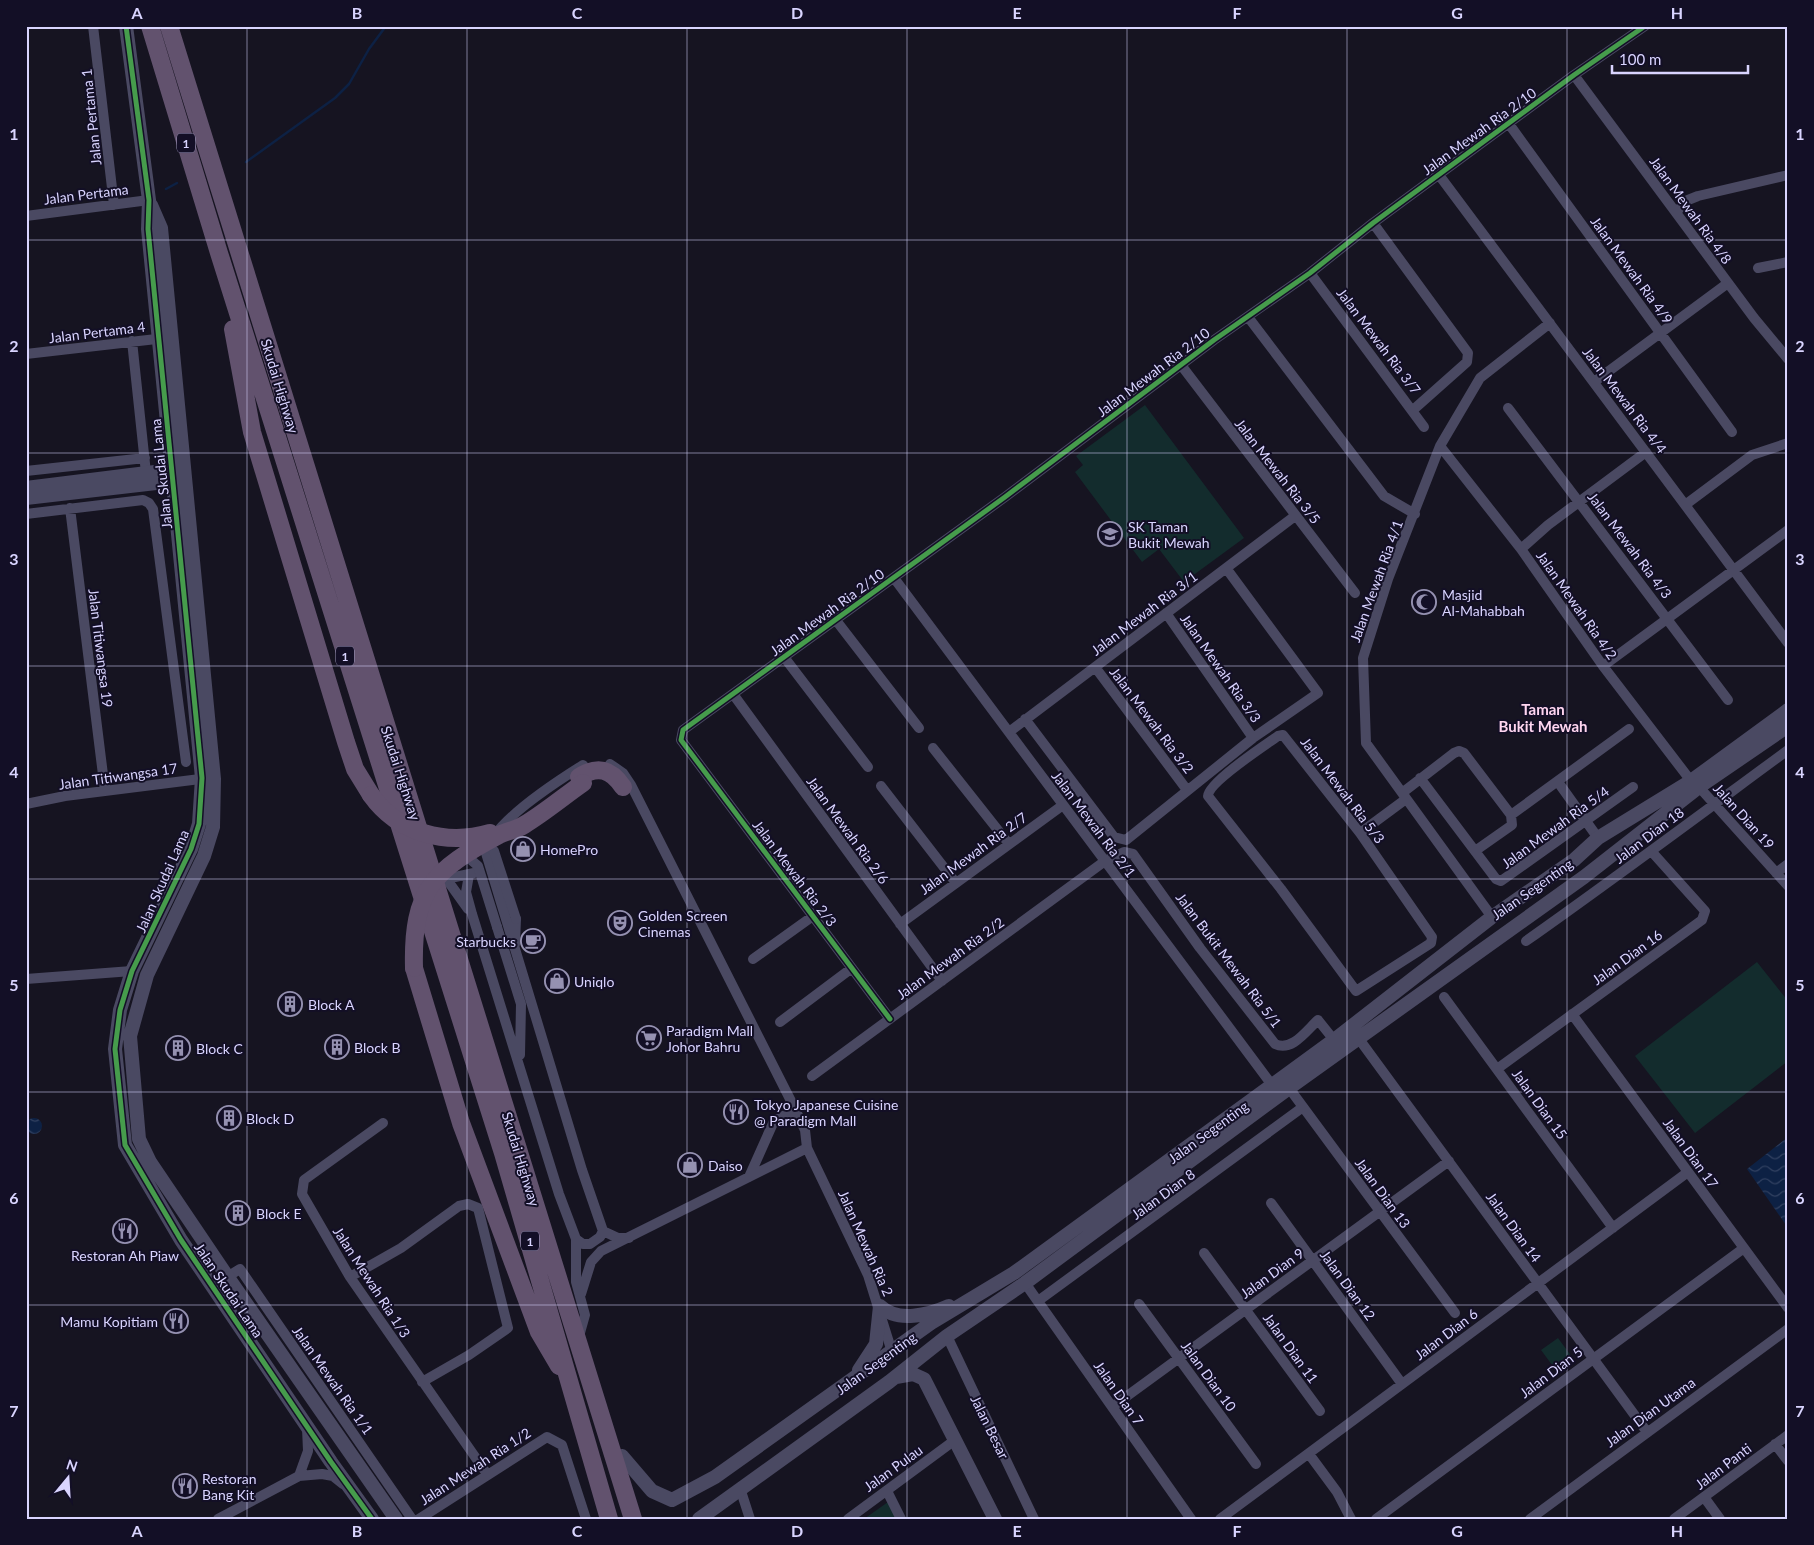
<svg xmlns="http://www.w3.org/2000/svg" width="1814" height="1545" viewBox="0 0 1814 1545" font-family="Lato,sans-serif">
<defs>
<pattern id="water-waves" width="16" height="10" patternUnits="userSpaceOnUse" patternTransform="scale(1.25)"><rect width="16" height="10" fill="#0d2144"/><path d="M0 5q4-4 8 0t8 0" fill="none" stroke="#304060"/></pattern>
</defs>
<rect width="100%" height="100%" fill="#161421"/>
<!-- pitch -->
<path fill="#132c2d" d="M1145,405L1244,538L1184,582L1159,549L1142,562L1075,472L1083,465L1076,456Z
M1757,962L1788,1001V1061L1695,1133L1635,1056Z
M1558,1338L1572,1357L1555,1369L1541,1350Z
M888,1502L896,1519H864Z"/>
<!-- water -->
<path fill="url(#water-waves)" d="M26 1126a8 8 0 1 1 16 0a8 8 0 1 1-16 0Z
M1788,1137V1228L1747,1169Z"/>
<g fill="none" stroke-linecap="round" stroke-linejoin="round">
<!-- stream -->
<path stroke="#0d2144" stroke-width="2.5" d="M246,162L335,98L349,84L369,49L386,26
M166,189L177,183"/>
<!-- minor -->
<path stroke="#4a4962" stroke-width="10" d="M93,26L114,205
M1574,75L1754,318L1788,359
M1509,124L1732,432
M1439,175L1788,643
M1676,212L1688,200L1698,196L1788,175
M26,216L149,200
M1373,223L1468,353L1467,362L1413,410
M1758,268L1788,262
M1310,273L1424,427
M1248,317L1384,496L1415,514
M132,341L146,473
M26,354L165,338
M1181,365L1355,593
M1594,382L1728,283
M1508,408L1728,700
M1440,446L1521,549L1603,666L1691,781
M26,471L145,458
M1685,505L1752,455L1788,443
M70,508L105,791
M26,514L143,500L149,503L153,509L186,762
M1521,549L1548,525L1646,452
M894,578L1272,1085
M1166,613L1253,738
M835,619L919,728
M784,657L868,767
M1603,666L1788,530
M1095,667L1187,790
M733,694L942,981
M1025,719L1114,837L1126,840L1253,738L1318,693L1226,568
M1009,732L1295,516
M1283,735L1360,833L1432,937L1431,943L1356,991L1281,889L1208,796C1208,783 1265,745 1278,736Z
M933,748L1009,844
M610,764L623,773L631,785L792,1103L805,1130L807,1148L868,1275L892,1352
M583,765C559,780 490,824 486,853L582,1170L603,1231L618,1238H629
M1420,778L1496,879L1501,881L1633,787
M1558,782L1598,838
M881,786L956,883
M1699,787L1788,886
M1402,793L1454,753L1459,751L1464,753L1511,815L1629,729
M26,804L65,796L208,778
M1360,833L1406,799
M1475,851L1512,825L1511,815
M440,870L468,909
M443,873L455,877L474,873
M1776,873L1788,864
M469,875L466,892L472,914L559,1194L576,1239V1282L585,1315L578,1340
M1492,917L1366,743L1363,658L1388,579L1440,446L1480,378L1550,323
M900,924L1063,805
M497,927L521,1004L520,1055
M1526,941C1614,879 1701,814 1788,750
M515,944L516,919
M753,959L813,916
M26,979L132,971
M1444,997L1613,1228
M1572,1014L1788,1308
M890,1019L681,740L683,730L1005,497L1214,340L1310,273L1373,223L1574,75L1645,26
M780,1022L852,968
M1359,1039L1647,1432
M1497,1069L1702,920L1705,911L1652,852
M812,1076L1105,861L1124,852L1133,854L1200,948L1275,1044C1292,1052 1306,1031 1318,1020L1334,1040
M1289,1088L1455,1313
M383,1123L304,1180L302,1194L350,1277L487,1474
M749,1177L774,1121L795,1110
M1271,1203L1402,1384
M576,1239L583,1244H590L600,1237L603,1231
M1204,1253L1320,1411
M227,1277L240,1269L412,1519
M350,1277L401,1248L459,1206L468,1204L478,1208L508,1328L469,1355L422,1382
M1025,1283L1191,1519
M581,1294L591,1262L601,1251L807,1148
M1038,1301L1303,1107
M1139,1304L1256,1464
M947,1336L1034,1519
M1112,1407L1449,1161
M1775,1444L1788,1461
M1309,1454L1337,1492L1351,1519
M299,1476L308,1451L307,1428
M740,1488L750,1519
M887,1491L901,1519
M1704,1497L1720,1519
M218,1519L299,1476L322,1474L333,1476L343,1484
M419,1519L547,1437L562,1445L586,1519
M848,1519L955,1440
M1220,1519L1688,1172
M1376,1519L1744,1248
M1530,1519L1788,1329
M1674,1519L1788,1435"/>
<!-- tertiary -->
<path stroke="#4a4962" stroke-width="14" d="M126,26L149,200L148,229L202,778L199,824L191,849L132,971L120,1010L115,1049L125,1145L181,1240L331,1462L372,1519
M151,205L161,228L214,779L213,827L204,856L147,975L130,1036L139,1139L150,1162L227,1276L396,1519
M26,488L179,469
M26,498L182,480
M880,1306C897,1323 929,1315 949,1306
M859,1370L876,1344L880,1306
M896,1377L913,1374L924,1379L995,1519
M622,1456L652,1491L672,1500L715,1477L931,1323L1014,1273L1334,1040L1492,917L1574,860L1598,838L1691,781L1788,710
M699,1519L889,1382L947,1336L1025,1283L1289,1088L1584,877L1699,787L1788,726"/>
<!-- trunk -->
<path stroke="#62526e" stroke-width="18" d="M150,26L219,253L503,1153L609,1519
M169,26L633,1519
M233,329L252,432L346,742L355,769L371,795
M579,777C598,765 611,769 623,787
M414,968L461,1123L539,1332L559,1366"/>
<!-- minor-bridge -->
<path stroke="#4a4962" stroke-width="10" d="M485,843L494,851L516,919
M460,858L470,859L478,866L497,927"/>
<!-- trunk-bridge -->
<path stroke="#62526e" stroke-width="18" d="M371,795C398,833 446,846 490,833
M414,968C412,890 433,870 499,835C507,831 516,830 524,825C544,813 563,797 583,783"/>
<defs>
<path id="cycleway" d="M126,26L149,200L148,229L202,778L199,824L191,849L132,971L120,1010L115,1049L125,1145L181,1240L331,1462L372,1519
M890,1019L681,740L683,730L1005,497L1214,340L1310,273L1373,223L1574,75L1645,26"/>
</defs>
<!-- cycleway casing -->
<use href="#cycleway" stroke="#130f26" stroke-width="8"/>
<!-- cycleway -->
<use href="#cycleway" stroke="#469c4c" stroke-width="5"/>
</g>
<!-- grid -->
<path fill="none" stroke="#d9d4ff" stroke-width="1" stroke-opacity="0.55" d="M247,26V1519M467,26V1519M687,26V1519M907,26V1519M1127,26V1519M1347,26V1519M1567,26V1519M26,240H1788M26,453H1788M26,666H1788M26,879H1788M26,1092H1788M26,1305H1788"/>
<!-- icons -->
<defs>
<symbol id="school-ring" viewBox="-11 -11 22 22"><circle r="9.5" fill="#130f26" stroke="#9591b1" stroke-width="1.5"/><path d="M0-5L7-2L0 1L-7-2ZM-4 1L0 2.5L4 1V4Q0 6-4 4Z" fill="#9591b1"/></symbol>
<symbol id="mosque-ring" viewBox="-11 -11 22 22"><circle r="9.5" fill="#130f26" stroke="#9591b1" stroke-width="1.5"/><path d="M3.5-4.9A6 6 0 1 0 3.5 4.9A5 5 0 1 1 3.5-4.9Z" fill="#9591b1"/></symbol>
<symbol id="shop-ring" viewBox="-11 -11 22 22"><circle r="9.5" fill="#130f26" stroke="#9591b1" stroke-width="1.5"/><path d="M-5-2.5h2.3a2.7 3.5 0 0 1 5.4 0H5L5.5 6h-11ZM-1.5-2.5h3a1.5 2.3 0 0 0-3 0Z" fill="#9591b1"/></symbol>
<symbol id="theatre-ring" viewBox="-11 -11 22 22"><circle r="9.5" fill="#130f26" stroke="#9591b1" stroke-width="1.5"/><path d="M-5-5.5Q0-4 5-5.5V0Q5 5 0 6Q-5 5-5 0ZM-3.3-2.5H-1v1.5H-3.3ZM1-2.5H3.3v1.5H1ZM-2.8 1Q0 5.5 2.8 1Z" fill="#9591b1"/></symbol>
<symbol id="cafe-ring" viewBox="-11 -11 22 22"><circle r="9.5" fill="#130f26" stroke="#9591b1" stroke-width="1.5"/><path d="M-5.5-4.5H6V0H3Q3 3.5 0 3.5H-2.5Q-5.5 3.5-5.5 0ZM3-3.2v2h1.7v-2ZM-6 4.5H4V6H-6Z" fill="#9591b1"/></symbol>
<symbol id="building-ring" viewBox="-11 -11 22 22"><circle r="9.5" fill="#130f26" stroke="#9591b1" stroke-width="1.5"/><path d="M-4-6H4V6H1V3H-1V6H-4ZM-2.5-4.3h1.7v1.8h-1.7ZM.8-4.3h1.7v1.8H.8ZM-2.5-1h1.7V.8h-1.7ZM.8-1h1.7V.8H.8Z" fill="#9591b1"/></symbol>
<symbol id="supermarket-ring" viewBox="-11 -11 22 22"><circle r="9.5" fill="#130f26" stroke="#9591b1" stroke-width="1.5"/><path d="M-6-5.5h2.5l.6 2H6L4.5 2H-2.5L-4.4-4H-6ZM-1.5 3.2a1.3 1.3 0 1 0 .1 0ZM3 3.2a1.3 1.3 0 1 0 .1 0Z" fill="#9591b1"/></symbol>
<symbol id="restaurant-ring" viewBox="-11 -11 22 22"><circle r="9.5" fill="#130f26" stroke="#9591b1" stroke-width="1.5"/><path d="M-5-6h1v4h1v-4h1v4h1v-4h1v5L-1.5 .5V6h-2V.5L-5-1ZM5-6V6H3V1.5H1.5Q1.5-4 5-6Z" fill="#9591b1"/></symbol>
</defs>
<g fill-rule="evenodd">
<use href="#school-ring" x="1096" y="520" width="28" height="28"/>
<use href="#mosque-ring" x="1410" y="588" width="28" height="28"/>
<use href="#shop-ring" x="509" y="835" width="28" height="28"/>
<use href="#theatre-ring" x="606" y="909" width="28" height="28"/>
<use href="#cafe-ring" x="519" y="927" width="28" height="28"/>
<use href="#shop-ring" x="543" y="967" width="28" height="28"/>
<use href="#building-ring" x="276" y="990" width="28" height="28"/>
<use href="#supermarket-ring" x="635" y="1024" width="28" height="28"/>
<use href="#building-ring" x="323" y="1033" width="28" height="28"/>
<use href="#building-ring" x="164" y="1034" width="28" height="28"/>
<use href="#restaurant-ring" x="722" y="1098" width="28" height="28"/>
<use href="#building-ring" x="215" y="1104" width="28" height="28"/>
<use href="#shop-ring" x="676" y="1151" width="28" height="28"/>
<use href="#building-ring" x="224" y="1199" width="28" height="28"/>
<use href="#restaurant-ring" x="111" y="1217" width="28" height="28"/>
<use href="#restaurant-ring" x="162" y="1307" width="28" height="28"/>
<use href="#restaurant-ring" x="171" y="1472" width="28" height="28"/>
</g>
<g text-anchor="middle" dominant-baseline="central" stroke-width="4" stroke-linejoin="round" paint-order="stroke">
<!-- shield labels -->
<g fill="#130f26" stroke="#9e99be" stroke-width="1">
<rect x="177" y="133.5" width="18" height="19" rx="4"/>
<rect x="336" y="646.5" width="18" height="19" rx="4"/>
<rect x="521" y="1231.5" width="18" height="19" rx="4"/>
</g>
<g font-size="12" font-weight="bold" fill="#d9d4ff">
<text x="186" y="143">1</text>
<text x="345" y="656">1</text>
<text x="530" y="1241">1</text>
</g>
<!-- street labels -->
<g font-size="14" fill="#d9d4ff" stroke="#130f26">
<text transform="translate(91 117) rotate(-96)">Jalan Pertama 1</text>
<text transform="translate(1479 131) rotate(-36)">Jalan Mewah Ria 2/10</text>
<text transform="translate(86 194) rotate(-7)">Jalan Pertama</text>
<text transform="translate(1691 210) rotate(54)">Jalan Mewah Ria 4/8</text>
<text transform="translate(1632 270) rotate(54)">Jalan Mewah Ria 4/9</text>
<text transform="translate(97 332) rotate(-7)">Jalan Pertama 4</text>
<text transform="translate(1379 341) rotate(53)">Jalan Mewah Ria 3/7</text>
<text transform="translate(1153 372) rotate(-37)">Jalan Mewah Ria 2/10</text>
<text transform="translate(280 386) rotate(73)">Skudai Highway</text>
<text transform="translate(1625 400) rotate(53)">Jalan Mewah Ria 4/4</text>
<text transform="translate(1278 471) rotate(52)">Jalan Mewah Ria 3/5</text>
<text transform="translate(161 474) rotate(-96)">Jalan Skudai Lama</text>
<text transform="translate(1630 545) rotate(53)">Jalan Mewah Ria 4/3</text>
<text transform="translate(1376 581) rotate(-70)">Jalan Mewah Ria 4/1</text>
<text transform="translate(1577 605) rotate(55)">Jalan Mewah Ria 4/2</text>
<text transform="translate(827 612) rotate(-36)">Jalan Mewah Ria 2/10</text>
<text transform="translate(1144 613) rotate(-37)">Jalan Mewah Ria 3/1</text>
<text transform="translate(101 648) rotate(83)">Jalan Titiwangsa 19</text>
<text transform="translate(1221 668) rotate(55)">Jalan Mewah Ria 3/3</text>
<text transform="translate(1152 720) rotate(53)">Jalan Mewah Ria 3/2</text>
<text transform="translate(401 773) rotate(72)">Skudai Highway</text>
<text transform="translate(118 776) rotate(-8)">Jalan Titiwangsa 17</text>
<text transform="translate(1343 790) rotate(53)">Jalan Mewah Ria 5/3</text>
<text transform="translate(1744 816) rotate(48)">Jalan Dian 19</text>
<text transform="translate(1094 824) rotate(53)">Jalan Mewah Ria 2/1</text>
<text transform="translate(1555 827) rotate(-36)">Jalan Mewah Ria 5/4</text>
<text transform="translate(848 830) rotate(54)">Jalan Mewah Ria 2/6</text>
<text transform="translate(1649 835) rotate(-37)">Jalan Dian 18</text>
<text transform="translate(973 853) rotate(-36)">Jalan Mewah Ria 2/7</text>
<text transform="translate(795 873) rotate(53)">Jalan Mewah Ria 2/3</text>
<text transform="translate(162 881) rotate(-66)">Jalan Skudai Lama</text>
<text transform="translate(1532 889) rotate(-35)">Jalan Segenting</text>
<text transform="translate(1627 957) rotate(-36)">Jalan Dian 16</text>
<text transform="translate(950 958) rotate(-36)">Jalan Mewah Ria 2/2</text>
<text transform="translate(1229 960) rotate(53)">Jalan Bukit Mewah Ria 5/1</text>
<text transform="translate(1540 1104) rotate(54)">Jalan Dian 15</text>
<text transform="translate(1208 1132) rotate(-36)">Jalan Segenting</text>
<text transform="translate(1691 1153) rotate(54)">Jalan Dian 17</text>
<text transform="translate(521 1159) rotate(73)">Skudai Highway</text>
<text transform="translate(1383 1193) rotate(54)">Jalan Dian 13</text>
<text transform="translate(1163 1194) rotate(-36)">Jalan Dian 8</text>
<text transform="translate(1514 1227) rotate(54)">Jalan Dian 14</text>
<text transform="translate(866 1243) rotate(66)">Jalan Mewah Ria 2</text>
<text transform="translate(1272 1273) rotate(-36)">Jalan Dian 9</text>
<text transform="translate(372 1282) rotate(57)">Jalan Mewah Ria 1/3</text>
<text transform="translate(1348 1285) rotate(54)">Jalan Dian 12</text>
<text transform="translate(229 1290) rotate(56)">Jalan Skudai Lama</text>
<text transform="translate(1446 1334) rotate(-37)">Jalan Dian 6</text>
<text transform="translate(1291 1348) rotate(54)">Jalan Dian 11</text>
<text transform="translate(876 1363) rotate(-36)">Jalan Segenting</text>
<text transform="translate(1551 1372) rotate(-37)">Jalan Dian 5</text>
<text transform="translate(1209 1376) rotate(54)">Jalan Dian 10</text>
<text transform="translate(333 1380) rotate(55)">Jalan Mewah Ria 1/1</text>
<text transform="translate(1119 1393) rotate(55)">Jalan Dian 7</text>
<text transform="translate(1650 1412) rotate(-36)">Jalan Dian Utama</text>
<text transform="translate(990 1427) rotate(64)">Jalan Besar</text>
<text transform="translate(475 1466) rotate(-33)">Jalan Mewah Ria 1/2</text>
<text transform="translate(1723 1466) rotate(-37)">Jalan Panti</text>
<text transform="translate(893 1468) rotate(-36)">Jalan Pulau</text>
</g>
<!-- poi labels -->
<g font-size="14" fill="#d9d4ff" stroke="#130f26" text-anchor="start">
<text x="1128" y="526">SK Taman<tspan x="1128" dy="16">Bukit Mewah</tspan></text>
<text x="1442" y="594">Masjid<tspan x="1442" dy="16">Al-Mahabbah</tspan></text>
<text x="540" y="849">HomePro</text>
<text x="638" y="915">Golden Screen<tspan x="638" dy="16">Cinemas</tspan></text>
<text x="516" y="941" text-anchor="end">Starbucks</text>
<text x="574" y="981">Uniqlo</text>
<text x="308" y="1004">Block A</text>
<text x="666" y="1030">Paradigm Mall<tspan x="666" dy="16">Johor Bahru</tspan></text>
<text x="354" y="1047">Block B</text>
<text x="196" y="1048">Block C</text>
<text x="754" y="1104">Tokyo Japanese Cuisine<tspan x="754" dy="16">@ Paradigm Mall</tspan></text>
<text x="246" y="1118">Block D</text>
<text x="708" y="1165">Daiso</text>
<text x="256" y="1213">Block E</text>
<text x="125" y="1255" text-anchor="middle">Restoran Ah Piaw</text>
<text x="158" y="1321" text-anchor="end">Mamu Kopitiam</text>
<text x="202" y="1478">Restoran<tspan x="202" dy="16">Bang Kit</tspan></text>
</g>
<!-- neighbourhood labels -->
<g font-size="15" font-weight="bold" fill="#ffd6f0" stroke="#130f26">
<text x="1543" y="709">Taman<tspan x="1543" dy="17">Bukit Mewah</tspan></text>
</g>
</g>
<!-- border -->
<rect width="1814" height="1545" fill="none" stroke="#130f26" stroke-width="55"/>
<!-- north arrow -->
<g transform="translate(68 1478) rotate(18)" stroke="#130f26" stroke-width="4" paint-order="stroke">
<path d="M0-4L9 19L0 12L-9 19Z" fill="#d9d4ff"/>
<text y="-8" font-size="14" font-weight="bold" text-anchor="middle" fill="#d9d4ff">N</text>
</g>
<!-- scale -->
<path d="M1612 65v8h136v-8" fill="none" stroke="#d9d4ff" stroke-width="2.5"/>
<text x="1619" y="65" font-size="15" fill="#d9d4ff" stroke="#130f26" stroke-width="4" paint-order="stroke">100 m</text>
<rect x="28" y="28" width="1758" height="1490" fill="none" stroke="#d9d4ff" stroke-width="2"/>
<g font-size="16" text-anchor="middle" font-weight="bold" fill="#d9d4ff">
<text x="137" y="19">A</text>
<text x="357" y="19">B</text>
<text x="577" y="19">C</text>
<text x="797" y="19">D</text>
<text x="1017" y="19">E</text>
<text x="1237" y="19">F</text>
<text x="1457" y="19">G</text>
<text x="1677" y="19">H</text>
<text x="14" y="140">1</text>
<text x="1800" y="140">1</text>
<text x="14" y="352">2</text>
<text x="1800" y="352">2</text>
<text x="14" y="565">3</text>
<text x="1800" y="565">3</text>
<text x="14" y="778">4</text>
<text x="1800" y="778">4</text>
<text x="14" y="991">5</text>
<text x="1800" y="991">5</text>
<text x="14" y="1204">6</text>
<text x="1800" y="1204">6</text>
<text x="14" y="1417">7</text>
<text x="1800" y="1417">7</text>
<text x="137" y="1537">A</text>
<text x="357" y="1537">B</text>
<text x="577" y="1537">C</text>
<text x="797" y="1537">D</text>
<text x="1017" y="1537">E</text>
<text x="1237" y="1537">F</text>
<text x="1457" y="1537">G</text>
<text x="1677" y="1537">H</text>
</g>
</svg>
